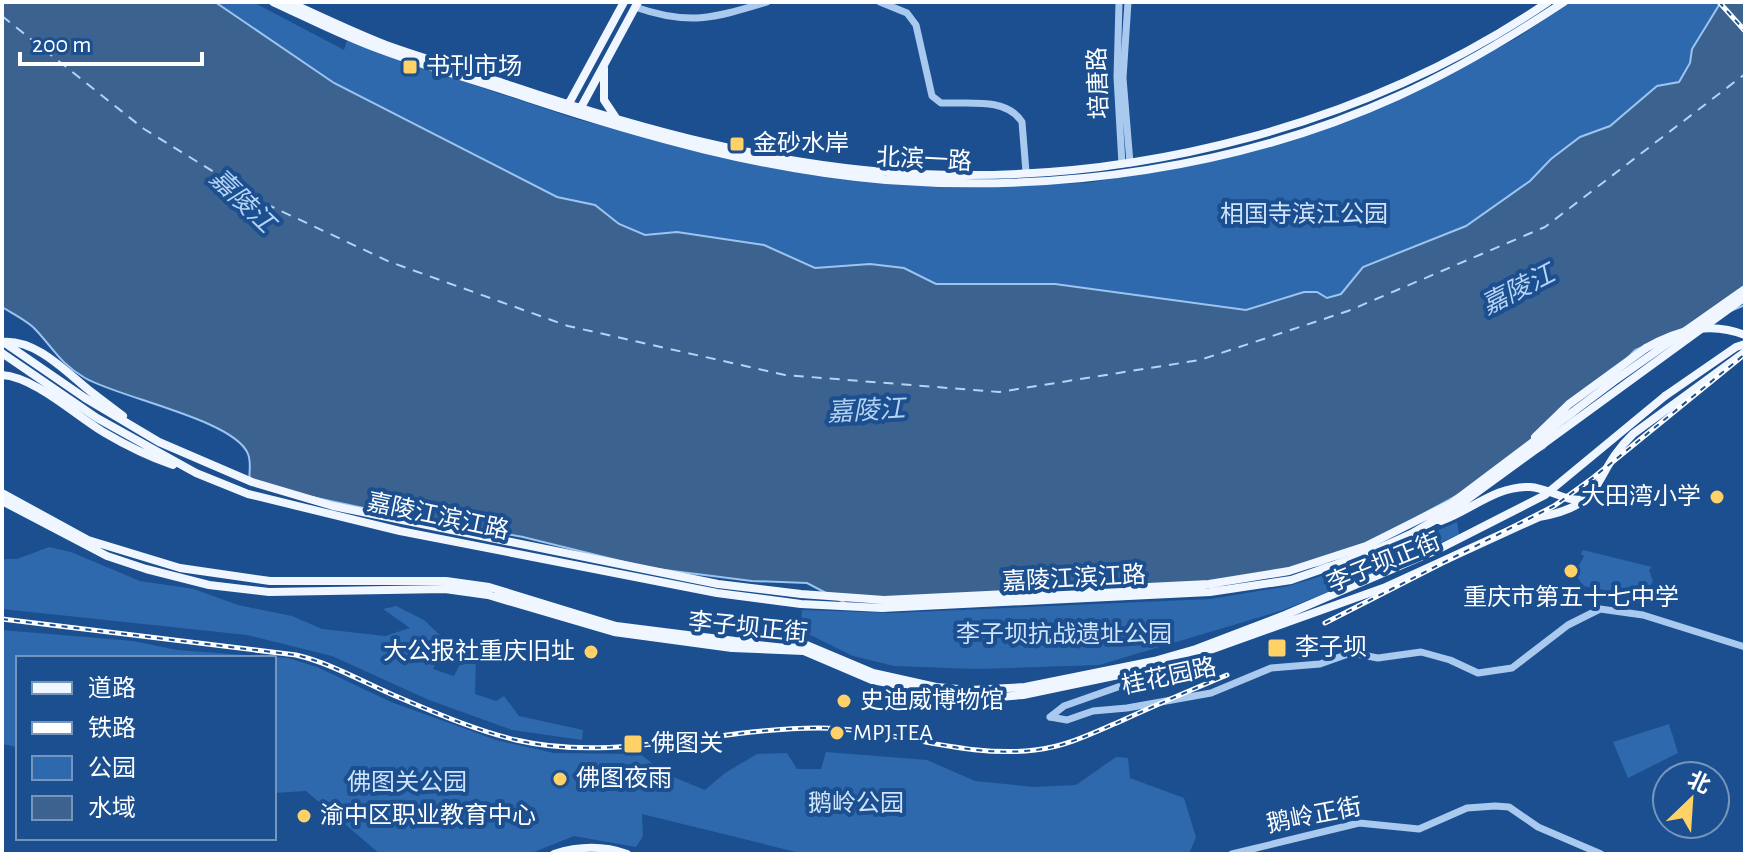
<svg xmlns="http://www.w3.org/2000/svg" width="1747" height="856" viewBox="0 0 1747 856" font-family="'Alegreya Sans','Noto Sans SC',sans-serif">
<rect width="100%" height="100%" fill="#1b4f8f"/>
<!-- green -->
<path fill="#2e69ad" d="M215,2H253L344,50L347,40L381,54L576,119L730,158L949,187L1087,183L1164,170L1337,123L1401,99L1517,38L1570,2H1721L1692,49L1690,63L1679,82L1657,86L1610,126L1580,137L1551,159L1530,181L1465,226L1363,267L1341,294L1327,298L1316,292H1304L1246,310L1055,284H936L903,268L870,264L815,268L764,245L677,232L645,235L619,224L595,205L557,197L334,83Z
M1457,522L1459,534L1384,570L1280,611L1099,665L977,669L894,666L853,656L800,630L802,610L891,613L1210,599L1289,586L1363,563Z
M49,547L71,552L140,581L194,589L238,605L292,616L322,629L385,636L410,628L383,609L396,606L424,620L445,640L433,669L454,676L464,656L476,658L475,694L496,701L504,696L519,716L583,730L582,740L512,730L429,700L332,656L247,635L2,609V559H17Z
M1583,550L1652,567L1649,570L1653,581L1645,595L1636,596L1583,586L1575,573L1584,556L1581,554Z
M2,630L133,641L177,650L288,658L317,667L391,702L496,740L554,753L640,754L666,774L705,790L725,773L757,754L787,753L797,769H821L826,752L927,760L975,781L1034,787L1076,785L1116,757L1128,758L1130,778L1184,798L1196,837L1189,854H804L642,814L643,836L636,847L574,836L529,854H380L306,791L274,793V658H18V747L2,744Z
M1669,724L1678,753L1628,778L1613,742Z"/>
<!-- water -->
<path fill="#3c6290" stroke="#9cc4f0" stroke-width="2" d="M2,2H215L334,83L557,197L595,205L619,224L645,235L677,232L764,245L815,268L870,264L904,268L936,284H1055L1246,310L1304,292H1317L1327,298L1341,294L1363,267L1466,226L1530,181L1551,159L1580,137L1610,126L1657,86L1679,82L1690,63L1692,49L1721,2H1745V305L1635,350L1544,448L1333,563L1173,588L851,606L807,583L752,581L649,568L523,537L373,510L250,484C248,474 252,464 248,454C235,420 120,398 85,378C59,363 52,346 33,327C24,319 12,313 2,307Z"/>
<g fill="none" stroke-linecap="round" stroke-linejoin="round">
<!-- ferry -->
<path stroke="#b5d3f5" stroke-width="2" stroke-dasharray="10 8" stroke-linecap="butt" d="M2,16L144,129L266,204L390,262L568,326L785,375L999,392L1200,360L1348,311L1545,227L1745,74"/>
<!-- minor -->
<path stroke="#a9c9ee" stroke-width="7" d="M880,2L907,13L916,25L932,96L941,103C967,104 1007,97 1022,122L1026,172
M1119,2L1117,77L1122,164
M1128,2L1123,78L1130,163
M635,7C689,26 714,18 767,2
M1050,717L1067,720L1093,711L1127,708L1211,693L1271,668L1320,664L1351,653L1378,658L1421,652L1450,660L1478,673L1512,668L1568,625L1600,609L1643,615L1745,647
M1050,717L1064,706L1135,681L1152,670
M1232,854L1359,823L1419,829L1467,808L1495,806L1509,807L1538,827L1601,854"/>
<!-- major -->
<path stroke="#f0f6ff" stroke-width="8" d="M273,2C308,18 343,36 379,49C427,67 478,81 528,98C643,136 764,170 886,180C1058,193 1240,168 1398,96C1456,70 1511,37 1564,2
M289,2C321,17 353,32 386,45C428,60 470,72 512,86C643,130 780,168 919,174C1138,184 1367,125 1548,2
M604,68V100L616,118
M567,107L624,2
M579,111L638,2
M2,341L85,398L159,442L252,482L333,506L718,584L801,594L884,600L1209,584L1289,571L1366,546L1452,503L1614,381L1745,289
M2,353L97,418L196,473L248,494L400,531L717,593L801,604L882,608L1210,592L1291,580L1369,553L1411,534L1454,509L1745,297
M2,375C35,377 76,416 105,433C127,446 150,457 173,465
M90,391L123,416
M1665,396L1736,347L1745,344
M1535,437L1569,404L1646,348
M2,493L88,540L180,568L270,581H446L489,587L616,626L735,641L804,644L873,673L936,687L970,690L1025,687L1154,661L1196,649L1285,615L1439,549
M2,501L107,556L146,569L209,585L269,592L445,589L488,595L614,632L732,648L804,651L872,680L974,699L1023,695L1171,664L1386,587L1539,517C1609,505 1590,475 1633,434L1745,352
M1441,521C1472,510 1495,486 1530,487C1549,488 1566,503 1585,499
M554,854C579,846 602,845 627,854"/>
<defs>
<path id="rail" d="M1719,2L1745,31
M2,619L296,655C330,663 359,680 391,694C431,711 474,730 516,740C613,763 720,728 818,728C891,728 963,759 1035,750C1065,747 1093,733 1121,721C1156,705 1191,690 1227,675
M1325,623L1554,506L1594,477L1745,354"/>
</defs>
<!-- rail casing -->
<use href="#rail" stroke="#fff" stroke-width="5"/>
<!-- rail -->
<use href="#rail" stroke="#1b4f8f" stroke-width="2" stroke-dasharray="6" stroke-linecap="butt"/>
<!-- major-bridge -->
<path stroke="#f0f6ff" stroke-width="8" d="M2,342C36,339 65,371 90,391
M1646,348C1678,330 1710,321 1745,335
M1439,549L1545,495L1665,396"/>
</g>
<!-- markers -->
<g fill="#ffd166" stroke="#1b4f8f" stroke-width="3">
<rect x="402" y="59" width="16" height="16" rx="4"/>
<rect x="729" y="136" width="16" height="16" rx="4"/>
<circle cx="1717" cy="497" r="8"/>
<circle cx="1571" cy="571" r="8"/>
<rect x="1267" y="638" width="20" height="20" rx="4"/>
<circle cx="591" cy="652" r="8"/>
<circle cx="844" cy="701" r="8"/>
<circle cx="837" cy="733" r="8"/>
<rect x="623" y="734" width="20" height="20" rx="4"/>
<circle cx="560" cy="779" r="8"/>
<circle cx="304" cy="816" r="8"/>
</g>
<g text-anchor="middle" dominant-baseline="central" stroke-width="8" stroke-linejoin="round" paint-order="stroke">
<!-- poi labels -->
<g font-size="24" fill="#fff" stroke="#1b4f8f" text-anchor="start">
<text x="426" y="67">书刊市场</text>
<text x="753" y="144">金砂水岸</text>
<text x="1701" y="497" text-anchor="end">大田湾小学</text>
<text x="1571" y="598" text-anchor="middle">重庆市第五十七中学</text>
<text x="1295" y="648">李子坝</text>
<text x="575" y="652" text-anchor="end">大公报社重庆旧址</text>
<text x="860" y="701">史迪威博物馆</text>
<text x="853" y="733">MPJ TEA</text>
<text x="651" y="744">佛图关</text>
<text x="576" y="779">佛图夜雨</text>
<text x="320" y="816">渝中区职业教育中心</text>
</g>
<!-- street labels -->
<g font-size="24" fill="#fff" stroke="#1b4f8f">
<text transform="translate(1099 83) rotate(-92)">培唐路</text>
<text transform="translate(924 160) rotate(3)">北滨一路</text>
<text transform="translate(438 517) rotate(12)">嘉陵江滨江路</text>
<text transform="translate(1384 563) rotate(-22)">李子坝正街</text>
<text transform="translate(1074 579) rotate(-3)">嘉陵江滨江路</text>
<text transform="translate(748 628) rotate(6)">李子坝正街</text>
<text transform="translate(1169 677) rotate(-12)">桂花园路</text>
<text transform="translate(1314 816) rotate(-11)">鹅岭正街</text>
</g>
<!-- park labels -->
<g font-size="24" fill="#cfe3fa" stroke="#1b4f8f">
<text x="1304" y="215">相国寺滨江公园</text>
<text x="1064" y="635">李子坝抗战遗址公园</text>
<text x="407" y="783">佛图关公园</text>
<text x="856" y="804">鹅岭公园</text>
</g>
<!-- water labels -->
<g font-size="26" font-style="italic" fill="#b5d3f5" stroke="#1b4f8f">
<text transform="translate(242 201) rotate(44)">嘉陵江</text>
<text transform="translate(1518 290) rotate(-27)">嘉陵江</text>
<text transform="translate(866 411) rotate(-3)">嘉陵江</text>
</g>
</g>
<!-- border -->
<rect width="1747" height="856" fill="none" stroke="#ffffff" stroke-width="8"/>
<!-- legend -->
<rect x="16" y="656" width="260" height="184" fill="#1b4f8f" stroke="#7695bc" stroke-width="2"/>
<rect x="32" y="682" width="40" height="12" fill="#f0f6ff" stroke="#7695bc" stroke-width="2"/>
<text x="88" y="696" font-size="24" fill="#ffffff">道路</text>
<rect x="32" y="722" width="40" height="12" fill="#ffffff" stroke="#7695bc" stroke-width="2"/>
<text x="88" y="736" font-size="24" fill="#ffffff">铁路</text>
<rect x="32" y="756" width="40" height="24" fill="#2e69ad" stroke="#7695bc" stroke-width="2"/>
<text x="88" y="776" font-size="24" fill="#ffffff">公园</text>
<rect x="32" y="796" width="40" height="24" fill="#3c6290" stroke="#7695bc" stroke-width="2"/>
<text x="88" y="816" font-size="24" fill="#ffffff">水域</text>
<!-- north arrow -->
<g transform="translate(1691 800) rotate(25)"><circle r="38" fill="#1b4f8f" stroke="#7695bc" stroke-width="2"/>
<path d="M0-6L14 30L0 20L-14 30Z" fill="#ffd166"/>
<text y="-12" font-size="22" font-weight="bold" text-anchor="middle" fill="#ffffff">北</text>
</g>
<!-- scale -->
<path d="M20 52v12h182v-12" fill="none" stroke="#ffffff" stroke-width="4"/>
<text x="32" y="52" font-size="24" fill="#ffffff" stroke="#1b4f8f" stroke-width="6" paint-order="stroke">200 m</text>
</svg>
